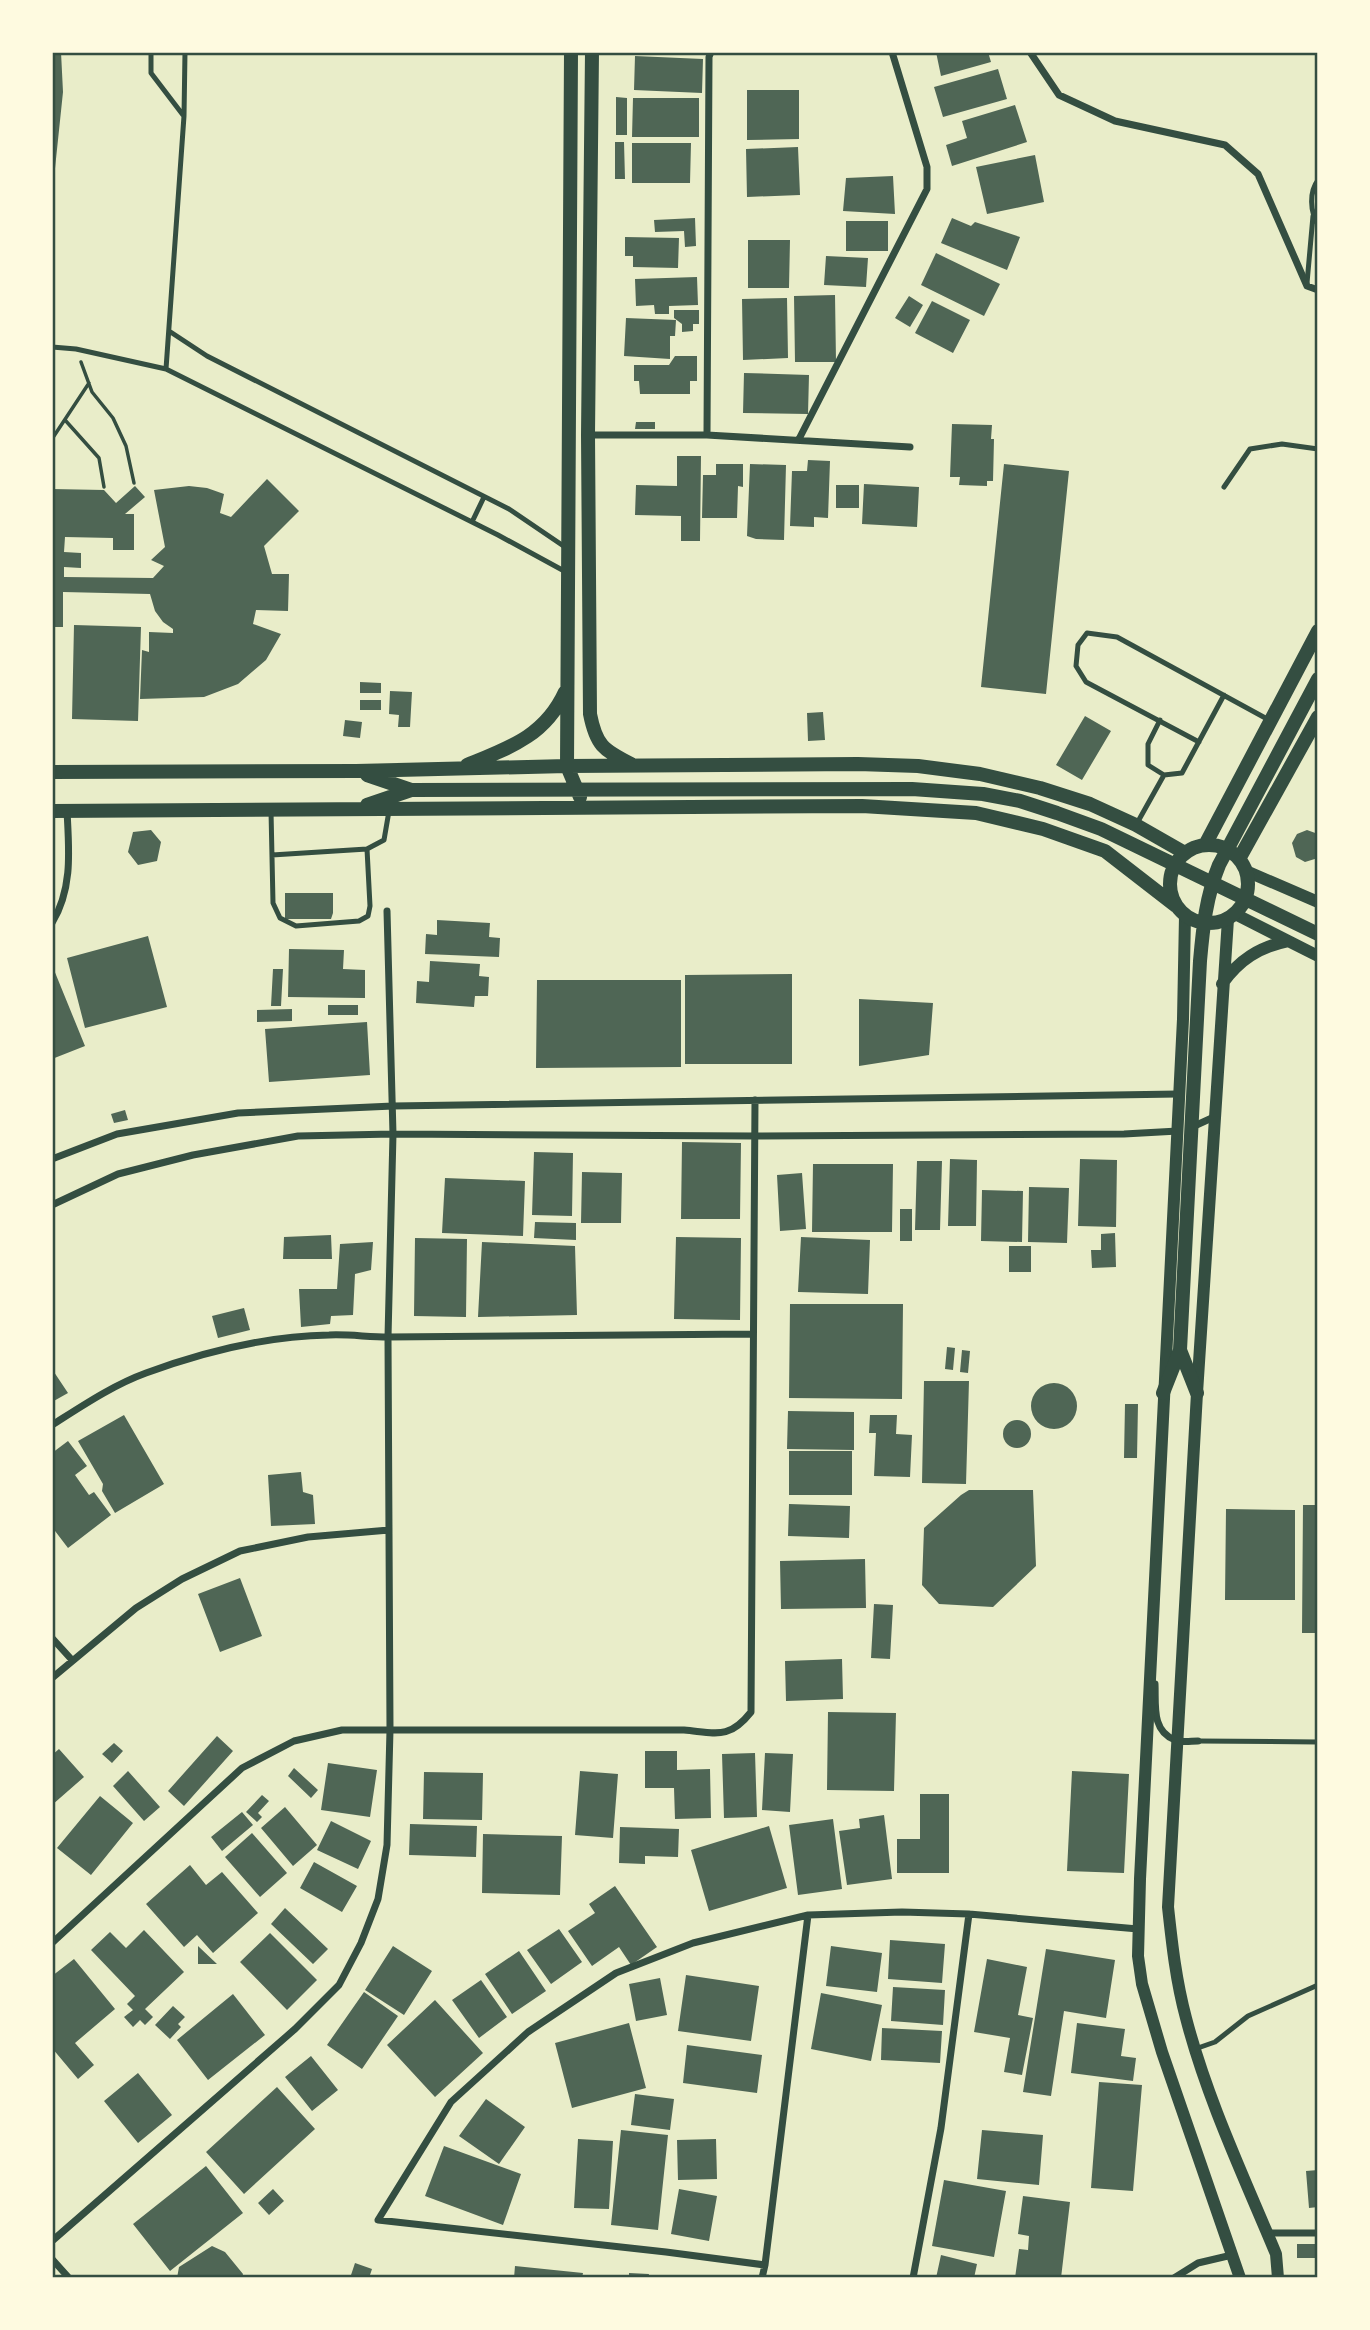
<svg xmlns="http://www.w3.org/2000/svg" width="1370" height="2330" viewBox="0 0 1370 2330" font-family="Manrope,sans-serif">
<rect width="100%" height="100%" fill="#e9edc9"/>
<!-- building -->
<path fill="#4f6655" d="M52,52H61L63,92L54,178H52Z
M936,52H988L991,62L941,76Z
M635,56L703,59L702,93L634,90Z
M998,69L1007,99L943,117L934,87Z
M747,90H799V139L747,140Z
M616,97L627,98V135H616Z
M633,98H699V137H632Z
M1015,105L1027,142L952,166L946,145L967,138L962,121Z
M615,142H624L625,179H615Z
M632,143H691L690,183H632Z
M798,147L800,195L747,197L746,149Z
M1035,155L1044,202L987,214L976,167Z
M893,176L895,214L843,211L846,178Z
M695,218L696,246L685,247L684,231L655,232L654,220Z
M952,218L971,226L975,222L1020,237L1007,270L941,243Z
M846,221H888V251H846Z
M625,237L679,238L678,268L633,267V256H625Z
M748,240H790L789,288H748Z
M936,253L1000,284L984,316L921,285Z
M826,256L868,258L866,287L824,285Z
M697,277L698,305L669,306V314H655L654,305L636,306L635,279Z
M835,295L836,362H795L794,296Z
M909,296L923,305L910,327L895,318Z
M787,298L788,358L743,360L742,299Z
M932,301L970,320L953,353L915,333Z
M674,310H699V324H693V331L682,332V324L674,318Z
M626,318L676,320L675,336H670V359L624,356Z
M675,356H697V381H690V394H640L639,381H634V365H669Z
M744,373L809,375L808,414L743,413Z
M636,422H655V429H635Z
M952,424L992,425L991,439H994L993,481H987V486L959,485L960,477H950Z
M677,456H701L700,541H681V516L635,515L636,485L677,486Z
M808,460L830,461L828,518L814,517V527L790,526L792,471H807Z
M716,464H743V487L738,486L737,518H702L703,475H716Z
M750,464L786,465L784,540L756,539L747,536Z
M1004,464L1069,471L1046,694L981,687Z
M267,479L299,511L264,546L272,574H289L288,611L256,610L253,624L281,634L266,660L238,684L204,697L140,699L142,650L149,652V632L173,633V629L163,622L155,611L150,594L63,592V627H52V489L104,490L116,503L135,486L145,497L125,514H134V550H113V538L65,537L64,552L81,553V568L64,567V577L153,578L164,566L151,560L165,547L154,490L189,486L207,488L224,494L220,513L231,517Z
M864,484L919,487L917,527L862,524Z
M836,485H859V508H836Z
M74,625L141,627L138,721L72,719Z
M360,682L381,683V693H360Z
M390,691L412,692L410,727H398L399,715L389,714Z
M360,700H381V710H360Z
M823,712L825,740L808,741L807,713Z
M1085,716L1111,731L1082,780L1056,765Z
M345,720L362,722L360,738L343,736Z
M151,830L161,842L157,861L138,865L128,852L133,832Z
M1307,830L1318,834V858L1305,862L1296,857L1292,843L1297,834Z
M285,893H333V913L331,919H285Z
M437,920L490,923L489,937L500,938L499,957L425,954L426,934L437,935Z
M148,936L167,1007L85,1028L67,958Z
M289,949L344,950L343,969L365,970V998L288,997Z
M430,961L480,964L479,976L489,977L488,996H475L474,1007L416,1003L417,981L429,982Z
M52,965L85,1046L52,1059Z
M273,969H283L281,1006H271Z
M792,974V1064H685V975Z
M537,980H681V1067L536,1068Z
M859,999L933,1003L929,1055L859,1066Z
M328,1005H358V1015H328Z
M292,1009V1021L257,1022V1010Z
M367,1022L370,1075L269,1082L265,1029Z
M125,1110L128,1120L114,1123L111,1114Z
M682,1142L741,1143L740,1219H681Z
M534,1152L573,1153L572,1216L532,1215Z
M950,1159L977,1160L976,1226H948Z
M1080,1159L1117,1160L1116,1227L1078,1226Z
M917,1161H942L940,1230H915Z
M813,1164H893L892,1232H812Z
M582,1172L622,1173L621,1223H581Z
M802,1173L806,1229L780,1231L777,1175Z
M445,1178L525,1181L523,1236L442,1233Z
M1029,1187L1069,1188L1067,1243L1028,1242Z
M982,1190L1023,1191L1022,1242L981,1241Z
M900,1209H912V1241H900Z
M535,1222L576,1223V1240L534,1238Z
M1115,1233L1116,1267L1092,1268L1091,1250H1101V1234Z
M331,1235L332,1259H283L284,1237Z
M676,1237L741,1238L740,1320L674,1319Z
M801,1237L870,1240L868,1294L798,1292Z
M415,1238L467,1239L466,1317L414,1316Z
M373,1242L371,1270L355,1274L353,1315L331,1316L330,1324L301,1327L299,1289H337L340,1244Z
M482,1242L575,1246L577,1315L478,1317Z
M1009,1246H1031V1272H1009Z
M790,1304H903L902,1399L789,1398Z
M244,1308L250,1330L218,1338L212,1316Z
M947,1347L955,1348L953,1370L945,1369Z
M962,1350L970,1351L968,1373L960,1372Z
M52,1369L68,1393L52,1402Z
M924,1381H969L966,1484L922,1483Z
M1031 1406a23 23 0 1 1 46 0a23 23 0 1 1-46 0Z
M1125,1404H1138L1137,1458H1124Z
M788,1411L854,1412V1450L787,1449Z
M124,1415L164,1484L115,1513L102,1491L103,1484L78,1441Z
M870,1415H897L896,1434L912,1435L910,1477L874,1476L876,1433H869Z
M1003 1434a14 14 0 1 1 28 0a14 14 0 1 1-28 0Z
M68,1441L87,1466L75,1475L89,1495L94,1492L111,1515L68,1548L52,1527V1453Z
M789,1451H852V1495H789Z
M301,1472L303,1492L313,1495L315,1524L271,1526L268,1475Z
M969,1490H1033L1036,1566L993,1607L939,1604L922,1585L924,1528L961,1495Z
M789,1504L850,1506L849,1538L788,1536Z
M1303,1505H1318V1633H1302Z
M1226,1509L1295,1510V1600H1225Z
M865,1559L866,1608L781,1609L780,1561Z
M240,1578L262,1636L220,1652L198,1594Z
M874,1604L893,1605L890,1659L871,1658Z
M842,1659L843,1699L786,1701L785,1661Z
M828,1712L896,1713L894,1791L827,1790Z
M217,1736L233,1751L184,1806L168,1791Z
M114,1743L123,1751L112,1763L102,1754Z
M59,1749L84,1777L52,1805V1755Z
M645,1751H677V1770L710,1769L711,1818L675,1819L674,1788H645Z
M755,1753L757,1817L724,1818L722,1754Z
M765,1753L793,1754L790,1812L762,1810Z
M328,1763L377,1770L370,1817L321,1810Z
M294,1768L318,1790L311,1798L288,1776Z
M128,1771L160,1807L144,1821L113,1786Z
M580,1771L618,1774L613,1838L575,1835Z
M1072,1771L1129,1774L1124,1873L1067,1871Z
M424,1772L483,1773L482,1820L423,1819Z
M920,1794H949V1873H897V1839H920Z
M262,1795L269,1801L258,1813L262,1817L257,1822L246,1812Z
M100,1796L133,1823L91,1875L57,1848Z
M285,1807L317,1845L293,1866L261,1828Z
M242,1812L253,1825L222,1851L211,1837Z
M884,1815L892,1879L847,1885L839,1831L860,1828L859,1819Z
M833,1819L842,1889L798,1895L789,1825Z
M331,1821L371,1841L358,1869L317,1850Z
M410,1824L477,1826L476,1857L409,1855Z
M769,1826L787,1888L709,1911L691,1850Z
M620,1827L679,1829L678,1857L645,1856V1864L619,1863Z
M252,1833L287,1873L260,1897L225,1857Z
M483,1834L562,1836L560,1895L482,1893Z
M314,1862L357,1886L342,1912L300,1888Z
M190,1865L206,1885L222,1872L258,1913L213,1953L197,1935L184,1947L146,1904Z
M615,1886L657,1947L631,1965L619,1947L592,1966L568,1931L595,1913L589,1904Z
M285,1908L328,1949L313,1964L271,1924Z
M559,1929L582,1962L551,1984L527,1950Z
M144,1930L184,1972L145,2009L153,2017L145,2025L140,2020L133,2027L124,2017L133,2010L127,2004L135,1996L91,1950L110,1932L126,1948Z
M270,1933L317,1980L287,2010L240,1962Z
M890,1940L945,1944L942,1983L888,1979Z
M198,1946L217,1964H198Z
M393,1946L432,1971L404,2015L365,1990Z
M831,1946L882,1953L877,1992L826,1986Z
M1046,1949L1115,1960L1106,2018L1064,2011L1051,2096L1023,2092Z
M519,1951L546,1991L512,2014L485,1974Z
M74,1959L115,2009L75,2043L94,2065L78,2079L52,2048V1976Z
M987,1959L1027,1967L1018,2015L1033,2018L1022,2075L1004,2072L1010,2038L974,2032Z
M686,1975L759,1986L751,2041L678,2031Z
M660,1978L667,2015L636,2021L629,1984Z
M481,1980L507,2017L479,2038L452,2000Z
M893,1987L945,1990L943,2025L891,2021Z
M364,1992L398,2016L362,2069L327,2045Z
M821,1993L882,2005L871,2061L811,2049Z
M233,1994L265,2035L208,2080L177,2040Z
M435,2000L483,2053L435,2097L387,2045Z
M173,2006L185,2017L178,2024L181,2027L170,2039L155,2025Z
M629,2023L646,2088L572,2108L555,2043Z
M1077,2023L1125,2029L1121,2056L1136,2058L1133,2081L1071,2073Z
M882,2028L942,2031L940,2063L881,2060Z
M687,2045L762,2055L757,2093L683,2083Z
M311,2056L338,2090L312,2111L285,2077Z
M138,2073L172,2115L138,2143L104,2101Z
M1099,2082L1142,2085L1133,2191L1091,2188Z
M277,2087L315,2129L244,2194L206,2152Z
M635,2094L674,2099L670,2130L631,2125Z
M486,2099L525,2127L499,2164L459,2136Z
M621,2130L668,2135L658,2230L611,2225Z
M982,2130L1043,2135L1039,2185L977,2179Z
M578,2139L613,2141L609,2209L574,2208Z
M716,2139L717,2179L678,2180L677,2140Z
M444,2146L521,2174L503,2225L425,2196Z
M206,2166L243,2213L170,2271L133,2224Z
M1318,2170V2207L1309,2208L1306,2171Z
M944,2180L1006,2191L994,2257L932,2246Z
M273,2189L284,2201L269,2215L258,2203Z
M679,2189L717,2196L709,2241L671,2234Z
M1023,2196L1070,2202L1061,2278H1015L1019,2249L1028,2250L1029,2236L1018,2234Z
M1297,2244H1318V2258H1297Z
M212,2246L225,2252L243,2274L242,2278H177L179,2267Z
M941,2255L977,2264L974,2278H936Z
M355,2263L372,2269L369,2278H350Z
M515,2266L583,2273L582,2278H514Z
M629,2273L649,2274L648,2278H629Z"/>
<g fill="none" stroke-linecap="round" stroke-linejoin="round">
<!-- path -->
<path stroke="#344e41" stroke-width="3.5" d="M81,362L92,392L113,418L126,446L134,483
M65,420L99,458L104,487
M52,439L89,383"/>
<!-- service -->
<path stroke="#344e41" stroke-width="5" d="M151,52V73L183,115
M1318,180C1309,192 1310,212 1318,224
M1307,283L1313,216
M169,331L207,356L509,509L565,547
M52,347L76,349L166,369L498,535L566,572
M166,369L184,116L185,52
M1224,487L1250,449L1282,444L1318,449
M472,522L484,497
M1160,720L1148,744V765L1164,775L1182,773L1224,695
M1199,742L1086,682L1076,666L1078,645L1087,633L1117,637L1269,720
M271,811L273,903L280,918L296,926L359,921L368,916L370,906L367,849L384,840L389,811
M1136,825L1164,775
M272,855L367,849
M1198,1741L1318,1742
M1195,2049L1215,2042L1248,2016L1318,1985"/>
<!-- minor -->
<path stroke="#344e41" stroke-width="7" d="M1030,52L1059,95L1115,121L1225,145L1258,174L1307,286L1318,290
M588,435H707L910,447
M707,435L709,57L711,52
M799,439L927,189V167L892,52
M52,923C73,888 69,850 67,811
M1190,1128L1214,1117
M52,1159L117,1134L238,1113L393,1106L1178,1094
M52,1205L118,1174L193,1155L298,1136L393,1134L755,1136L1124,1134L1178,1131
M52,1425C82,1406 113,1385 146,1373C203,1352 268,1336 329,1335C348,1334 368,1337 388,1337L753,1334
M52,1638L72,1660
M52,1678L136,1608L182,1579L240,1551L308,1537L389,1530
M1155,1684C1156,1704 1151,1731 1175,1740C1181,1743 1191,1741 1198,1741
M52,1943L242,1768L294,1741L342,1730H684C716,1733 729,1740 751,1712L755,1100
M1268,2233H1318
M52,2241L295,2029L339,1985L361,1943L378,1899L387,1845L390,1730L388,1337L393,1134L387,911
M52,2259L69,2278
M765,2265L666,2252L378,2220L451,2102L528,2032L616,1973L693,1943L808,1915L902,1912L969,1914L1138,1929
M762,2278L765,2265L808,1915
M913,2278L941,2128L969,1914
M1174,2278L1198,2263L1232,2255"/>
<!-- tertiary -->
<path stroke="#344e41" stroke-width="12" d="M1246,871L1318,902
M1235,914L1318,956
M1185,916L1183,1019L1140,1879L1138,1956L1142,1984L1162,2052L1240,2278
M1228,919L1197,1393L1168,1907C1172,1944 1176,1981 1186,2018C1207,2099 1244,2177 1276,2254L1278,2278
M1222,984C1239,960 1259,947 1288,941"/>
<!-- secondary -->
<path stroke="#344e41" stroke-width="14" d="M571,52L567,766L580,797
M592,52L588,435L590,714C596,745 603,750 631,764
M467,765C509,748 545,736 565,692
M52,772L356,771L567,766L858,764L918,766L980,774L1040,788L1090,804L1136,825L1185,853
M367,775L411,790
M367,805L411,790L912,789L983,794L1020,801L1057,813L1101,829L1318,934
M52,811L862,806L976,813L1043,829L1105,851L1176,906
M1170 884a39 39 0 1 1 78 0a39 39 0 1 1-78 0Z
M1205,845L1318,631
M1239,859L1318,717
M1180,1350L1197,1393
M1163,1393L1180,1350L1200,961C1203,927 1206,897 1219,865L1318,679"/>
</g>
<!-- border -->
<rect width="1370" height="2330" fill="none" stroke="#fefae0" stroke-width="108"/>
<rect x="54" y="54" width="1262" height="2222" fill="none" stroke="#344e41" stroke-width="2.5"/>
</svg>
